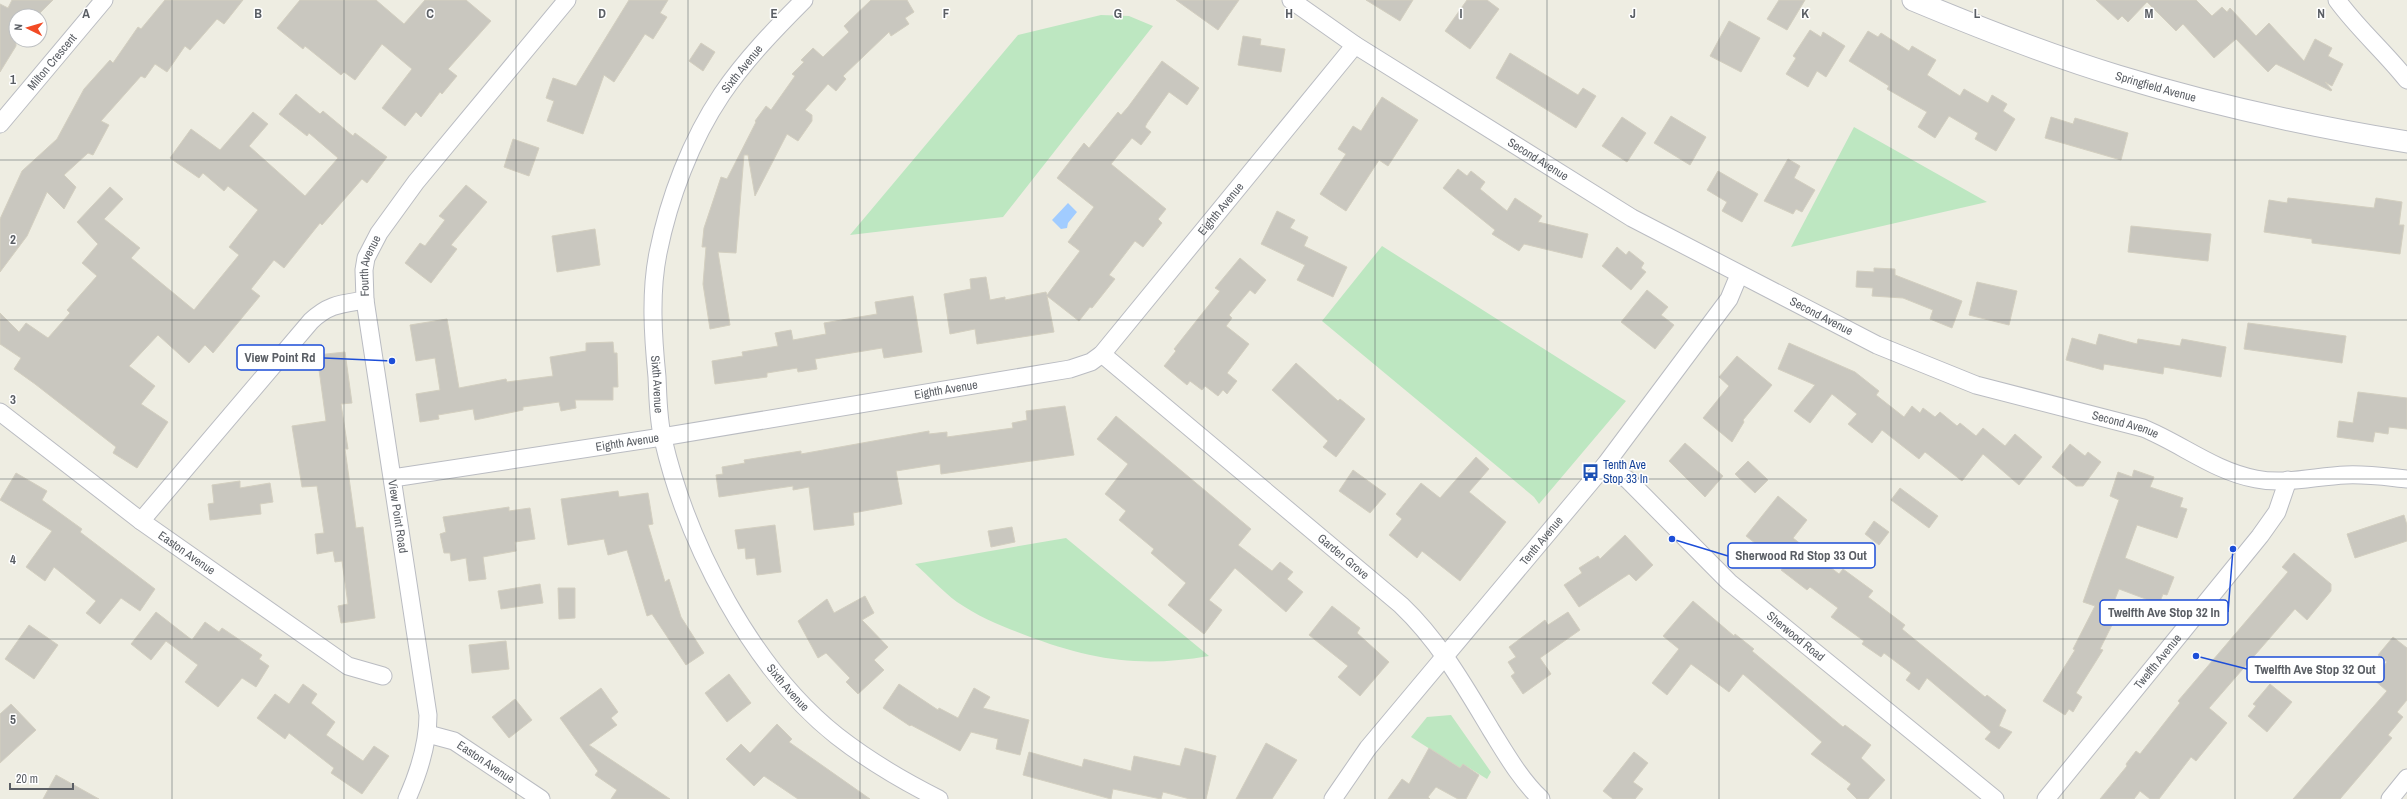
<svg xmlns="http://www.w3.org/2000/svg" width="2407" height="799" viewBox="0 0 2407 799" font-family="'Archivo Narrow',sans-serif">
<rect width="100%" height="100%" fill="#eeede2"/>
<!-- green -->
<path fill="#bde7c1" d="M1101,15L1129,16L1153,26L1003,217L850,235L1018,35Z
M1854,127L1987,202L1791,247Z
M1382,246L1626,401L1539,504L1534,497L1322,321Z
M1066,538L1209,656C1140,668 1091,660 1025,635C1001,626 979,617 957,602C942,591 929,576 915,564Z
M1451,715L1491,772L1487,779L1463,764L1460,768L1411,737L1427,717Z"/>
<!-- water -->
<path fill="#a1ccff" d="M1068,203L1077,212L1068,223L1067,228L1061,229L1052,220Z"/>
<!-- building -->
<path fill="#c9c7bf" stroke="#d3cfc0" d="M12,0H53L37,16H16V46L0,72V4L8,8Z
M165,0H243L224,24L217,19L190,50L185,46L167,72L155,64L145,78L141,76L101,121L109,125L93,155L88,153L64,175L76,187L64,209L47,192L27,236L0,272V219L22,171L57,139L84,89L110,60L113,63L138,27L141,29Z
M300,0H376L404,24L425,0H466L491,21L448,69L457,76L442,94L440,92L421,117L416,112L405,126L382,108L412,69L382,44L355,80L344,72L341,75L305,46L303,49L277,28Z
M629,0H668L660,13L667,17L653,39L645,34L614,82L604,75L583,134L547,121L554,101L546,98L553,78L576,86Z
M871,0H907L914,12L905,18L909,24L891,36L889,32L843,76L846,79L836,91L828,84L805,110L812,115V121L798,141L787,134L755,196L748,155H744L736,253L718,252L730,325L710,329L703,284L706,247H702L704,228L721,177L727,179L756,122L755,121L766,106L771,110L795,76L792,74L804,62L801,60L813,48L823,57L849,32L844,26Z
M1176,0H1239L1218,30Z
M1366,0H1413L1400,21Z
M1467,0H1487L1499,9L1470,49L1445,31Z
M1779,0H1805L1787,30L1767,19Z
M2096,0H2196L2212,16L2222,7L2227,12L2230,8L2256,36L2269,23L2304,61L2315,39L2332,48L2328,56L2343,64L2332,86L2325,82L2332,90L2331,91L2276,64L2268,72L2236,39L2214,58L2183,24L2176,31L2147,2L2128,22L2122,16L2118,20Z
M1729,21L1760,38L1741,72L1710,56Z
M1810,30L1821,37L1823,32L1845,46L1826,77L1817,71L1808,87L1786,74L1796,58L1793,56Z
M1868,31L1878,37L1881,33L1909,51L1912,46L1936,60L1927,75L1960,96L1964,89L1988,103L1992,95L2007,104L2003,111L2015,119L1996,151L1975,139L1978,133L1949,116L1935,138L1918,127L1927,112L1887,89L1889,86L1849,61Z
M1243,36L1261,39L1260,45L1285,49L1281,72L1238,65Z
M701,43L715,52L703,71L689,61Z
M1510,53L1578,95L1583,88L1596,96L1576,128L1496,78Z
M1162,61L1199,88L1187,105L1169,92L1147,123L1145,127L1151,132L1141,145L1132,138L1111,164L1166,209L1158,219L1162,223L1143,247L1135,241L1109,275L1115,279L1092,308L1090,307L1079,321L1047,296L1054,332L977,344L975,329L950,334L944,294L971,289L970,279L986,277L990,300L1005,297V300L1046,292L1047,295L1080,251L1068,242L1094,207L1057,178L1084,143L1089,148L1118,112L1121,115L1128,107Z
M296,94L320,114L323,111L353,136L355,133L387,157L367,183L362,179L322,225L320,223L284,268L274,260L251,289L260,296L213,353L205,345L189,363L158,335L129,366L155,386L141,404L168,422L137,468L113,453L116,447L35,384L14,369L21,358L0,344V313L19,332L26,323L48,338L70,313L67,310L97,276L82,263L98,244L77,222L110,187L123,199L104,219L140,248L131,258L194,310L239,255L229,247L258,210L228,186L224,191L203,173L199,178L170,158L191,129L220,150L253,112L268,124L249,146L305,196L338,158L309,133L307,136L279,114Z
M1382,97L1418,120L1388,166L1379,160L1346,211L1320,194L1346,154L1338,149L1353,126L1361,131Z
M1671,116L1706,137L1690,165L1654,143Z
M1622,117L1646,133L1627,162L1602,146Z
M2051,117L2073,124L2075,118L2128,133L2121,160L2045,138Z
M513,139L539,148L529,176L504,167Z
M1788,159L1800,166L1794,178L1815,190L1802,212L1796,209L1793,214L1764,201Z
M1458,169L1467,176L1471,171L1485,182L1480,189L1507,211L1515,198L1542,216L1538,222L1588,234L1582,258L1524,244L1519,251L1492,234L1495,230L1443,188Z
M1718,171L1758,194L1742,222L1722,211L1727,202L1707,190Z
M466,185L487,202L451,245L457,249L431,283L405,263L420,243L425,246L445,220L439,216Z
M2288,198L2374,208L2376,198L2402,202L2399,225H2404L2400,254L2312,243V239L2264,232L2269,200L2287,203Z
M1277,211L1295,220L1290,228L1308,237L1304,246L1347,267L1333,297L1297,280L1305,265L1261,244Z
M2131,226L2211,234L2208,261L2128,252Z
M595,229L600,265L557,272L552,236Z
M1617,247L1626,255L1629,251L1644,263L1641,268L1646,272L1631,290L1602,266Z
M1240,258L1266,280L1255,294L1250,290L1229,315L1232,318L1226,326L1249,344L1227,373L1237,381L1227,394L1223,390L1218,396L1205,386L1202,390L1190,381L1187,385L1164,366L1176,351L1174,349L1220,291L1215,288Z
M1874,268L1895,269V275L1962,301L1952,328L1930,319L1933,310L1903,298L1872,296L1873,288L1856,287L1857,271L1874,272Z
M1977,282L2017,291L2009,325L1969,315Z
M1647,290L1668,307L1661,315L1674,325L1655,349L1621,322Z
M913,296L922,352L884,358L882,348L815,359L817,369L798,372L797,368L767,373V377L715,384L712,361L743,356L742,352L778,346L775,333L791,330L793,340L826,334L824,323L877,314L875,302Z
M447,319L459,388L506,379L507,382L553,376L550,357L586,351V343L613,342L614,353H617L618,387H613V400H575L576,408L561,411L559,402L523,407V410L475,420L473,409L438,415L439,419L420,422L416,394L440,390L435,358L416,361L410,325Z
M2248,323L2346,336L2342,363L2244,349Z
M2099,334L2137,344L2138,339L2180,346L2182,339L2226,347L2221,377L2164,367L2163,374L2104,364L2103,370L2066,360L2072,338L2096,345Z
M1789,343L1855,372L1879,391L1876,395L1904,417L1912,406L1920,413L1923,408L1935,417L1940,412L1957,426L1960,423L1976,436L1983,428L2005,446L2015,434L2042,457L2019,485L1983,454L1962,481L1925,452L1919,459L1882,430L1872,443L1848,424L1857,414L1832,394L1810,423L1794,411L1815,385L1778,369Z
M345,352L352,403L341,404L348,449H345L356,528L363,527L375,618L341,623L338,606L348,604L342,561L335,562L333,551L317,554L315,534L324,533L317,486L302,487L292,426L326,421L317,355Z
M1737,356L1772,385L1743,420L1744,422L1732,442L1703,418L1729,386L1719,377Z
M1296,363L1338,401L1340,399L1365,419L1336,457L1323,447L1328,441L1272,390Z
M2358,392L2407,398V429L2389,427L2388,434L2375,432L2373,442L2337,437L2339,421L2353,423Z
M1065,406L1074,455L941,474L940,464L896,471L902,504L853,513L854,525L814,530L809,487L793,490V486L719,497L716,475L723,474L722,467L745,463L744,460L801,451V454L929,431V434L947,432V437L1013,428L1012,423L1027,420L1026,411Z
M1116,416L1251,529L1238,545L1272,571L1280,562L1293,572L1287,579L1303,592L1286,612L1235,568L1209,600L1222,610L1204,634L1168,605L1186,583L1151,553L1154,549L1119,520L1126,511L1105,494L1128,464L1097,439Z
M1685,443L1723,476L1705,497L1669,461Z
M2070,444L2085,456L2088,452L2101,462L2083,486H2076L2052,467Z
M1476,457L1489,469L1469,492L1506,522L1460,581L1422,551L1417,558L1389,535L1402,519L1396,514L1421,483L1440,498Z
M1748,461L1768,480L1755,493L1735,474Z
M1353,470L1386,494L1370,513L1339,491Z
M2134,470L2154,477L2150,487L2183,498L2180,507L2187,509L2177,538L2137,525L2125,558L2174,577L2167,595L2163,594L2159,604L2119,589L2106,622L2112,625L2100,649L2103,650L2076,693L2082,697L2073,712L2069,709L2065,715L2043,701L2075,650L2073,649L2095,606L2083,602L2119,500L2110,496L2118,472L2132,477Z
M16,473L47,491L42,500L82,529L80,532L155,589L140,611L121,598L100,624L86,613L96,601L54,567L45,581L26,567L52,531L0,500Z
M240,481V488L270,483L273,502L260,504L261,514L210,520L208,504L214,503L212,485Z
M1900,488L1938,516L1929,528L1891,500Z
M618,491L619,497L648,493L653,524L648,525L665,582L669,579L681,617L704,653L686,665L652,614L647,616L627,550L608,555L604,539L568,545L561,499Z
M1778,496L1807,520L1793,538L1839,574L1843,569L1873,591L1868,597L1905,625L1902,629L1985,697L1987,695L2006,710L1999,726L2012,732L1999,749L1985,739L1991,732L1927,678L1919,690L1906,680L1911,673L1884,653L1881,657L1862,644L1864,641L1831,617L1838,608L1810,587L1807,590L1781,570L1784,566L1746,536Z
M509,507V511L530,508L535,539L515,542L516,551L483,557L486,579L469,581L466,558L451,561L450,553H444L440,534L446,532L443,517Z
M2404,515L2407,525V541L2355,558L2347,534Z
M1874,521L1889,532L1879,545L1865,534Z
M775,525L781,572L757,575L755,558L746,559L745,548L738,549L735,530Z
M1012,527L1015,542L991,547L988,531Z
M1625,535L1653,565L1636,581L1629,574L1579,607L1564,585L1582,573L1579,568L1598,556L1600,559Z
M2294,553L2331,584V591L2307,620L2295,609L2209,708L2227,723L2196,761L2191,757L2159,799H2150L2140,791L2134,799H2100L2127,766L2126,764L2136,751L2140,754L2180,703L2178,701L2288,572L2282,567Z
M540,584L543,603L501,609L498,591Z
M558,588H575V618L559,619Z
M865,596L874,613L862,620L888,647L874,660L884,670L858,694L846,682L850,678L826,653L818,658L798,621L827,599L834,613Z
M1693,601L1734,636L1735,634L1754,649L1752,651L1843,727L1845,725L1871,745L1861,758L1885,780L1868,799H1857L1847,789L1851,784L1811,754L1822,742L1743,674L1729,692L1691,664L1667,695L1652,683L1679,649L1663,636Z
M1332,606L1360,628L1357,633L1389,662L1360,696L1338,677L1348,666L1309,635Z
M156,612L192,640L205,622L219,632L222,628L262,655L259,659L269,666L256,687L242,678L218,707L185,682L198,665L166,641L151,660L131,644Z
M1568,612L1580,630L1540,658L1551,674L1523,694L1511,676L1515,673L1508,662L1516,657L1509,647L1545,620L1548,625Z
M29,625L58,645L34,679L5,659Z
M2393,637L2407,648V700L2397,712L2403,717L2388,735L2392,738L2340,799H2293L2387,691L2373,679L2387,662L2378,655Z
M506,641L509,669L472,673L469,645Z
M729,674L751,703L727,722L705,693Z
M303,684L317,694L311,703L335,722L326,735L363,761L374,746L389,756L362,794L331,773L334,768L289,733L285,739L257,718L275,694L289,704Z
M899,684L938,710L939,708L958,718L974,688L990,697L983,708L1029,720L1020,755L996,749L998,739L971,732L960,751L911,725L910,726L883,708Z
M2270,684L2292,702L2267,732L2248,716L2256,706L2253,704Z
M601,688L618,712L611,718L617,725L589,745L670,799H611L617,790L595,775L598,771L560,718Z
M515,699L532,720L509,738L492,717Z
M11,704L36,730L0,763V714Z
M777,724L792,739L789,742L870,799H798L764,776L754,786L726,759L741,744L750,753Z
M1266,743L1297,760L1272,799H1236Z
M1185,748L1216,756L1206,799H1190L1163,792L1161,799L1113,789L1111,799L1023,775L1029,752L1082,767L1084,759L1131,771L1134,756L1180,766Z
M1429,748L1460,768L1463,764L1479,775L1466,799H1458L1436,787L1428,797L1430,799H1388L1402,779L1409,784Z
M1634,752L1648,763L1633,782L1643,789L1635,799H1613L1603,791Z
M56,775L99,799H43Z"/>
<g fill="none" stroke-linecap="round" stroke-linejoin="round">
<defs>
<g id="minor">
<path id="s1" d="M804,0C775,29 745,60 722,94C691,140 669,198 658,253C650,293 653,337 657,377C658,398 658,420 663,439C687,543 752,669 837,736C869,761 903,781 939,799"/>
<path id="s2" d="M1291,0L1355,45L1632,218L1877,345L1976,385L2143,428C2182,444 2214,471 2256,479C2285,485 2317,476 2346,475C2367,474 2387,477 2407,479"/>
<path d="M2337,0C2358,29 2385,52 2407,80"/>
<path id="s3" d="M0,124L104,0"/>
<path id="s4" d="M365,300L428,715C428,745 419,772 407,799"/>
<path id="s5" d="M1102,354L1401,605C1439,641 1464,685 1491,730C1506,754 1520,779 1541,799"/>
<path id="s6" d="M0,412L141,521L348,666L383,676"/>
<path id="s7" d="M1605,465L1628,480L1729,582L1995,799"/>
<path id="s8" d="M393,478L662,437L1070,369L1091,362L1102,354L1355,45"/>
<path id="s9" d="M141,521L311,321C329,304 341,304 365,300L364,270L366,258L379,233L416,182L567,0"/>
<path id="s10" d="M428,734L454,741L541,799"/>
<path id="s11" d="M1333,799L1368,748L1605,465L1729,299L1739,275"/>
<path id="s12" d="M2046,799L2260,536L2277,512L2288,480"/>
<path d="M2390,799L2407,778"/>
</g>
<g id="tertiary">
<path id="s13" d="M1913,0C1980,28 2048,55 2118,76C2213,105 2309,126 2407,142"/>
</g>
</defs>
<!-- minor casing -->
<use href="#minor" stroke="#babcc2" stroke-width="19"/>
<!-- tertiary casing -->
<use href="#tertiary" stroke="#babcc2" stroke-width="23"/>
<!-- minor -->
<use href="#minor" stroke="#fff" stroke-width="17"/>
<!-- tertiary -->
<use href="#tertiary" stroke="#fff" stroke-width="21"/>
</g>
<!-- grid -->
<path fill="none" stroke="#5a5e64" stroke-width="1" stroke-opacity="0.55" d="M172,0V799M344,0V799M516,0V799M688,0V799M860,0V799M1032,0V799M1204,0V799M1375,0V799M1547,0V799M1719,0V799M1891,0V799M2063,0V799M2235,0V799M0,160H2407M0,320H2407M0,479H2407M0,639H2407"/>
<!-- icons -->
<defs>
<symbol id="bus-bare" viewBox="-9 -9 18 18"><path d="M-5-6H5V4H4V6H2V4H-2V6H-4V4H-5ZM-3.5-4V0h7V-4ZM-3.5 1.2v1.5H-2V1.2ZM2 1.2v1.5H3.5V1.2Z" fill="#1a4fb4" stroke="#fff" stroke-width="2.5" paint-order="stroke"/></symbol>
</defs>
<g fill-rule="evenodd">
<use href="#bus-bare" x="1578" y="460" width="25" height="25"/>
</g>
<g text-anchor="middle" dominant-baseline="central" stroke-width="3" stroke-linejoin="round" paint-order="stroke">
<!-- street labels -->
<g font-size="12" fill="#5a5e64" stroke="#fff">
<text stroke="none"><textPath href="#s3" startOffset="81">Milton Crescent</textPath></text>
<text transform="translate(742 69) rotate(-51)">Sixth Avenue</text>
<text stroke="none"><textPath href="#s13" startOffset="258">Springfield Avenue</textPath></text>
<text stroke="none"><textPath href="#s2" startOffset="294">Second Avenue</textPath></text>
<text stroke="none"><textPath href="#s8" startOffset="909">Eighth Avenue</textPath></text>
<text stroke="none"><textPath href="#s9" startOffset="357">Fourth Avenue</textPath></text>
<text stroke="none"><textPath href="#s2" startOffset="618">Second Avenue</textPath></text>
<text stroke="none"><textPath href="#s1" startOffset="429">Sixth Avenue</textPath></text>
<text stroke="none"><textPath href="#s8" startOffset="560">Eighth Avenue</textPath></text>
<text stroke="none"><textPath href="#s2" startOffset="942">Second Avenue</textPath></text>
<text stroke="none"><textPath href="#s8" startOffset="237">Eighth Avenue</textPath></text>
<text stroke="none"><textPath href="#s4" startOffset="219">View Point Road</textPath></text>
<text stroke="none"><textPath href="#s11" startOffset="332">Tenth Avenue</textPath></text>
<text stroke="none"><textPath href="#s6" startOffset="234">Easton Avenue</textPath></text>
<text stroke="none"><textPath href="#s5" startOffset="315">Garden Grove</textPath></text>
<text stroke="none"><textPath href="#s7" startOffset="257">Sherwood Road</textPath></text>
<text stroke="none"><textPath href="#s12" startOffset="177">Twelfth Avenue</textPath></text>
<text stroke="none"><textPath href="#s1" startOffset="765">Sixth Avenue</textPath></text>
<text stroke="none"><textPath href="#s10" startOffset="65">Easton Avenue</textPath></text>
</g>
<!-- transit labels -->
<g font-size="12" fill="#164399" stroke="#fff" text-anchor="start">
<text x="1603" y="465">Tenth Ave<tspan x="1603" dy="14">Stop 33 In</tspan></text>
</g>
</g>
<g font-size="13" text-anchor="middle" font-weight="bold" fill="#5a5e64" stroke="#fff" stroke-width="3" stroke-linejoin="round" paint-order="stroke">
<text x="86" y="18">A</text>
<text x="258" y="18">B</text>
<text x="430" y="18">C</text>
<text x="602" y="18">D</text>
<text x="774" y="18">E</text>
<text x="946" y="18">F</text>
<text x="1118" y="18">G</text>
<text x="1289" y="18">H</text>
<text x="1461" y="18">I</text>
<text x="1633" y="18">J</text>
<text x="1805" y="18">K</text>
<text x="1977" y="18">L</text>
<text x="2149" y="18">M</text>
<text x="2321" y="18">N</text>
<text x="13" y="84">1</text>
<text x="13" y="244">2</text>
<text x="13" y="404">3</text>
<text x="13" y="564">4</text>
<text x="13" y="724">5</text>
</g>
<!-- callouts -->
<path fill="none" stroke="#1d4ed8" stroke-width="1.5" d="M392 361L324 358M1672 539L1728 556M2233 549L2228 612M2196 656L2247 669"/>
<g fill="#1d4ed8" stroke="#fff" stroke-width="1.5">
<circle cx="392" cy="361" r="4"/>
<circle cx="1672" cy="539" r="4"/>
<circle cx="2233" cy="549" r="4"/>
<circle cx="2196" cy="656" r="4"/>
</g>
<g fill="#fff" stroke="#1d4ed8" stroke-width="1.5">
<rect x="237" y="345" width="87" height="25" rx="4"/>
<rect x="1728" y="543" width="147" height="25" rx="4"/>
<rect x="2100" y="600" width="128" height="25" rx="4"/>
<rect x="2247" y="657" width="137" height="25" rx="4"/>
</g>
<g font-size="13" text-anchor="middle" font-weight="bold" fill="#5a5e64">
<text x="280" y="362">View Point Rd</text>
<text x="1801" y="560">Sherwood Rd Stop 33 Out</text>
<text x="2164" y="617">Twelfth Ave Stop 32 In</text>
<text x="2315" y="674">Twelfth Ave Stop 32 Out</text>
</g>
<!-- north arrow -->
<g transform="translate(28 28) rotate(275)"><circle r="19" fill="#ffffff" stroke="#bdbfc1"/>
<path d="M0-3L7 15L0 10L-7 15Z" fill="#f24a24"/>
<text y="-6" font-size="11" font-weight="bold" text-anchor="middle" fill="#5a5e64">N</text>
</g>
<!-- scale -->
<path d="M10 783v6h63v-6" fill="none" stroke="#5a5e64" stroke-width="2"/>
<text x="16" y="783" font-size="12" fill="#5a5e64" stroke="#ffffff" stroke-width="3" paint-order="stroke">20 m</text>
</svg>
